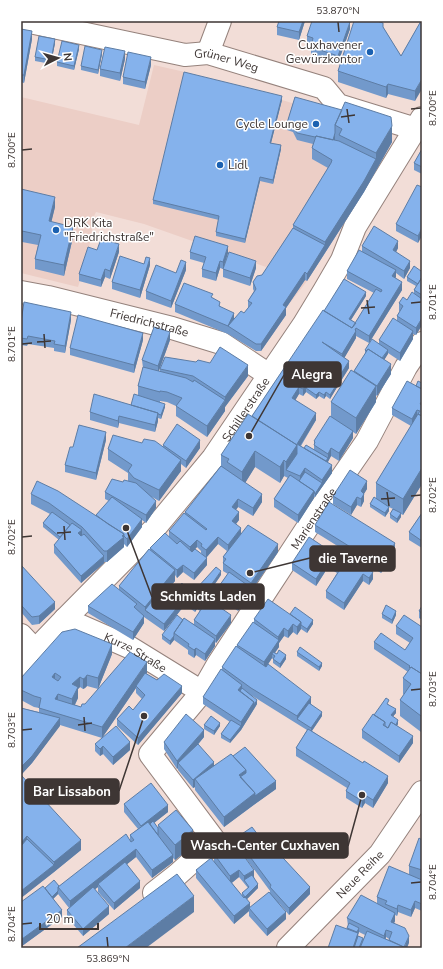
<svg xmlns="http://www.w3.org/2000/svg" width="443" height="969" viewBox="0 0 443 969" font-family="'Nunito Sans',sans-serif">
<rect width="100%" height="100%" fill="#f2ddd7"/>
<!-- built -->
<path fill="#eccec6" d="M154,65L185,72L184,76L282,100L391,133L392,142L360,198L307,281L283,312L286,315L261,351H256L228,334L241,318L244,320L255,296L253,289L273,265L266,267L144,224L96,212L94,216L88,255L78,287L21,273V97L139,125Z"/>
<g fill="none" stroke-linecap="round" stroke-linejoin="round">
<defs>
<g id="street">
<path id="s1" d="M25,21L185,55L208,53L324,88L338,105L416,129"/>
<path d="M208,53L220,21"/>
<path id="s2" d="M21,292L48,297L172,328L221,343L269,375"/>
<path id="s3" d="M65,619L129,647L202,692"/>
<path d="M21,635L35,650"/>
<path id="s4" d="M21,665L65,619L154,529L213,458L304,324L324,291L342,260L355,227L422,118"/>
<path id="s5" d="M154,893L177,875L215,841L150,754L202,692L218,664L311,522L367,441L406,367L422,343"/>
<path id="s6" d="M288,948L380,854L422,792"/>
</g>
</defs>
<!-- street casing -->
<use href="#street" stroke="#95827c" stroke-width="24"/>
<!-- street -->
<use href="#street" stroke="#fff" stroke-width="22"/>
</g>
<!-- wall -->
<path fill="#7299cb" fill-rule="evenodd" d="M279,21H305L299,40L277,35V27Z
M421,21L415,101L388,94L386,98L338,82V71L383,27L401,56Z
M21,29L32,39L24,83L21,82Z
M350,29L338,63L311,54V45L307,43V36Z
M55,43L51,64L35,61V57Z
M79,49L74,70L57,66V62Z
M102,54L98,74L81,70V66Z
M125,59L120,81L100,76V69Z
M151,65L145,89L123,84V77Z
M295,97L392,142L364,192L307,281L305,280L286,308V315L261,351H256L228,334L175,312V304L213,298L220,306L234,319L244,313L248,308V301L254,291L253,289V282L262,275L293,228V225L328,168L312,159V148L313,144L297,140L293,132L287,130V123Z
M282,100L271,143L281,149L273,184L260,181L245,243L216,236V232L219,220L153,204V200Z
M422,149V174L414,170V163Z
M422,187L418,243L396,231V224Z
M21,189L55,207L51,222L73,237L64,276L35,269V259L38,245L22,242L21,248Z
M362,246L398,248L396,252L410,268L404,279L396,273L395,278L402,290L369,343L356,336V338L344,358L349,368L339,384L330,399L326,396L324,399L319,396L316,399L306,392L303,396L299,394L295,400L316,420L301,446L304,448L314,449V441L331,417V402L354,372V371L365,354V350L379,344V340L397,321V316L400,311H399V303L407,300L414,294V290L416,286L407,281V277L421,271L422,270V325L416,335L413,334V339L400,361L388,353L384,360L391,374L377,396L376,395V402L356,434L353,432V438L339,461L331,456L328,462H327L332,473L315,497H314V498L298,523L274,507V499L288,478L284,476L280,483L255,467L245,483L262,502L253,516L238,507L236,510L239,520L236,524L241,533L278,552L251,591L250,590V594L238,611L217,596V589L228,574L223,571V557L227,551L218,544L206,558L207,565L194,580L183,572L177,578L175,575V581L163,594L169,599L187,602L164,631L144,617V623L133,640L88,613V606L119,590V586L150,550V548L169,536V531L185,515V512L221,466V455L252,416L324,311L366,296L351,320L356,323L374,293L347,279V271L362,251ZM197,547L201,551V553L204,556L195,549Z
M119,252L110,279L105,277L101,287L79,281V274Z
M190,252L228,253L223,269L220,268L216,281L202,277V269L204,263L190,259Z
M150,265L140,298L112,289V282Z
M256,268L250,286L223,277V269Z
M186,270L171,308L146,299V291L176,273Z
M71,320L65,353L54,351V348L28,344L27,346L21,345V322Z
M143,340L134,373L70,355V348Z
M170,340L159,371H160V369L248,376L225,407V411L207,437L176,416V406L167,402L160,401V402L165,407L161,419L158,418V421L155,432L119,423L118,428L90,420V412L131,405L138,395V386L143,368L142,360Z
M418,381L422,484L403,515L401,514V517L397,523L390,518V514L393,509L389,507V511L385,517L370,507V504L376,498V483L411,426L392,415V408L416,386Z
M106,440L96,480L65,472V465L73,447Z
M142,443L163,447V445L200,448L186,468L181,464V471L159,501L152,497L156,508L146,523L142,520V527L127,547L124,544V547L107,562H104V563L81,583L54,553V545L59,540L43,527V523L50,514L31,504V494L96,516V515L109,501L105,499V492L123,482L128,481V473L108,460V449Z
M367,489L364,493V501L361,507L357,505L351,515L333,504V496Z
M422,513V548L409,540V532Z
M315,525L395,550L381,573L315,532Z
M336,556L373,579L369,585L363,581L344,610L326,598V591L337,573L332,570V562Z
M330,559L325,566V572L316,586L292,570V563Z
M21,565L55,609L39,624L32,625L21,612Z
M221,575L211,590L213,596L211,599V601L231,623L216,643L215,642V646L205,661L196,655L194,658L188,654V650L174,640L170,645L162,639V635L183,620L194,624V620L200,611L197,609L195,612L187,606V602Z
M422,606V620L419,618V611Z
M290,614L313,624L307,633L301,629L297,635L293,632L288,638L284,636L279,643V647L275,653L286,659L280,668L273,663V659L272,658L267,666L311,704L322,716L312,731L388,783L373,808L365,803L362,808L346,798V791L347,788L296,756V748L307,730L251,695L257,704L241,730L230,743L221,738V734L230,722L203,704V697L222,670V667L237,647V645L254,623V619Z
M382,614L396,615L392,624L382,618Z
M396,626L422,627V732H421L400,716V700L404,694H403V678L408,672L374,649V642L405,650L410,643L396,634Z
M297,652L322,666L319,671L297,656Z
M112,654L98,689L87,686L85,688L83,689L80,687L78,689V698L75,705L81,707L147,673L146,674L157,680L182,693L138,745L117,726V719L133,710L142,699L136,693V688L102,738L60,725L32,763L21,775L81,850L54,872L21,898V708L39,712V708L34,707L21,700V678Z
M389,704V705L396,713L393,716L398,724L397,726L413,743L399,763L362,738V730L374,715Z
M204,725L220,726L214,735L204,729Z
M204,737L196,747L214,766L233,756L276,789L255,804L224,827L195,790V787L193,788L178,770V768L177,769L164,749V742Z
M95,744L130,750L113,765L103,754L100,756L95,751Z
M124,804L168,812L154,823L158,828V825L193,846L175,860L173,858V862L152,878L136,857L127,864L140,888L114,910L98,892V887L95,889L109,914L83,936L67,917V910L69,908L58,894L53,899L62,917L22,946L21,940V902L59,886L130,841V835L138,829L124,812Z
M236,838L268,848L310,894L289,915L279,903L286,919L267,936L249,916V911L234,924L196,878V870L214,862V854L254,877L258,888L247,899L250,908L270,893V891L236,845ZM239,877L248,888L242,893V896L232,883Z
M422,840V911L415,908L411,917L398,912L397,916L395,915V921L394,923L409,943L328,948L347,928L348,926L347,918L377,904V897L409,874V866ZM359,932L365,935L363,940L358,936ZM386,937L389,939V940L386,939Z"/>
<!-- shaded-wall -->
<path fill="#5d7da5" d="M303,21H305L299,40V32Z
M350,22V29L338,63V56Z
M32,31V39L24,83V75Z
M55,39V43L51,64V60Z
M79,45V49L74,70V66Z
M102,50V54L98,74V70Z
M125,51V59L120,81V73Z
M151,57V65L145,89V82Z
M422,79V89L415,101V91Z
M388,84V94L386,98V87Z
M282,96V100L270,147V143Z
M392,126V142L364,192L307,281V274L325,245V242L376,159V153Z
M335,133V140L332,141Z
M281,145V149L273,184V180Z
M260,177V181L245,243V239Z
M55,197V207L49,232V221Z
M73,227V237L64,276V265Z
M422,228V236L418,243V236Z
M22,231V242L21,248V237Z
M398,241V248L393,258V250Z
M119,244V252L110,279V271Z
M228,246V253L223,269V262Z
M150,258V265L140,298V290Z
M220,261V268L216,281V273Z
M256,261V268L250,286V278Z
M410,261V268L404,279V271Z
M186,262V270L171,308V301Z
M105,269V277L101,287V280Z
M396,270V277L392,284V276Z
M305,272V280L286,308V315L261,351V344L283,305Z
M402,282V290L369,343V336Z
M366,292V296L349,323V319Z
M71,312V320L65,353V346Z
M234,313V321L228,326Z
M422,318V325L416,335V328Z
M356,328V338L342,362V354L352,336Z
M413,331V339L400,361V353Z
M170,332V340L158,373V366Z
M143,333V340L134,373V365Z
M388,350V354L381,365V361Z
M349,361V368L339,384L330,399V395L339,381V377Z
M391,364V374L377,396V386Z
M248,365V376L225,407V411L207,437V426L225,401V397Z
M327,369V376L318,391V383Z
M310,379V386L306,388V392L303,396V389Z
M376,386V402L356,434V418Z
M299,387V394L292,406V398Z
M319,392V396L316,399V395Z
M326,392V396L324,399V395Z
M165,404V407L161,419V415Z
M417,410V417L412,426V419Z
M158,413V421L155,432V425Z
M316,413V420L297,451V444Z
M119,416V423L118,428V421Z
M353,431V438L339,461V453Z
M106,432V440L96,480V473Z
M200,440V448L186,468V461Z
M297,445V461L286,470V462Z
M331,448V456L325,467V463L328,458V454Z
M255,451V467L242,488V472Z
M181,460V471L159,501V490Z
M284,460V476L280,483V467Z
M332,465V473L315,497V494L322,483V480Z
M305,468V476L300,484V476Z
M422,468V484L403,515V499Z
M367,481V489L361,499V491Z
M314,491V498L298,523V515Z
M262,494V502L253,516V508Z
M364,494V501L361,507V499Z
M357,497V505L351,515V507Z
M238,499V507L232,515V507Z
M156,501V508L146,523V515Z
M389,507V511L385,517V513Z
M239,512V520L232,529V521Z
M401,513V517L397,523V519Z
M142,519V527L127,547V539Z
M241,528V536L228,552V545Z
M82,530V538L78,533Z
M124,534V547L107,562V551Z
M218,537V544L206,558V550Z
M197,540V547L190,555V547Z
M395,543V550L381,573V566Z
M278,544V552L251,591V583Z
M330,551V559L325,566V572L316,586V579L323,563Z
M104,556V563L81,583V576Z
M207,558V565L194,580V573Z
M183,565V572L177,578V570Z
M175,570V581L148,613L145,610V617V607Z
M221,571V575L209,592V588Z
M373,572V579L369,585V578Z
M363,574V581L344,610V603Z
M250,587V594L238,611V603Z
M213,592V596L210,600L211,599V603L203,613V609L209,602V598Z
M187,595V602L164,631V624Z
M55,602V609L39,624V616Z
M197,605V609L195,612V608Z
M396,611V615L392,624V620Z
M231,615V623L216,643V636Z
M144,616V623L133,640V632Z
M313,620V624L307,633V629Z
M301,622V629L297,635V627Z
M293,624V632L288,638V631Z
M284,628V636L279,643V647L273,655L272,654V658L264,670V662L278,641V637Z
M174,636V640L170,645V641Z
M215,639V646L205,661V654Z
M112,644V654L98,689V678Z
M196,648V655L194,658V650Z
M286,655V659L280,668V664Z
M147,662V673L137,686H136V688L102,738V727Z
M322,663V666L319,671V667Z
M55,673V683L52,677Z
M87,675V686L85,688L83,689V679Z
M80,677V687L78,689V698L72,710V684Z
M242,685V692L238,690Z
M182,686V693L138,745V738Z
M58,694V704L55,699Z
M311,697V705L297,719V723V716Z
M257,700V704L241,730V722L254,702Z
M396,709V713L391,719V715Z
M322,712V716L311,732V728Z
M421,716H422L421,732Z
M60,718V726L32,763L21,775V767Z
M398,720V724L394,731V727Z
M220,723V726L214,735V731Z
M241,726V730L230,743V740Z
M204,730V737L180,765L178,763V768L177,769V761Z
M413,736V743L399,763V756Z
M130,742V750L113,765V757Z
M103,746V754L100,756V749Z
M214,762V770L195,779V787L193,788V780Z
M246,770V781L243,783L239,775Z
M388,776V783L373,808V800Z
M276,781V789L255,804L224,827V817L255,793Z
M365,795V803L362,808V801Z
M168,805V812L141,833V826Z
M193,830V846L175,860V845Z
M27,836V846L21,854V843Z
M81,840V850L54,872L21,898V891L54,865V862Z
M136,849V857L100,886L98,884V887L70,909V901Z
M173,855V862L152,878V870Z
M239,870V877L230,884V876Z
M254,870V877L244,880V876Z
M140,881V888L114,910V903Z
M258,884V888L245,901V897Z
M310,887V894L289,915V908Z
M58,891V894L51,901V897Z
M194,896V912L146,948H125Z
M415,901V908L411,917V910Z
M250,903V909L249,908V911L234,924V916Z
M398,905V912L397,916V909Z
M109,906V914L83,936V929Z
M62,910V917L22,946V939Z
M286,912V919L267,936V929Z
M395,913V921L391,930V922Z
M359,928V932L358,934V940L355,948H353L356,935Z
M386,930V937L384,943V936Z
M409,936V943L407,948H404Z"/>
<!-- building -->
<path fill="#85b2ec" stroke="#5d7da5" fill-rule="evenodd" d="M279,21H303L299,32L277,27Z
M312,21H346L350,22L338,56L311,47L313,38L307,36Z
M354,21H377L383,23V27L401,56L421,21H422V79L415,91L388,84L386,87L338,71Z
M21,29L32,31L24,75H21Z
M39,36L55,39L51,60L35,57Z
M62,41L79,45L74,66L57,62Z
M85,46L102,50L98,70L81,66Z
M105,47L125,51L120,73L100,69Z
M128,52L151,57L145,82L123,77Z
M184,72L282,96L270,143L281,145L273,180L260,177L245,239L216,232L219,216L153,200Z
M295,97L342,110L335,125V133L333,140L316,136L315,137L297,133L293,124L287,123Z
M345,102L391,117L392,126L376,153L339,135L342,129L335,125Z
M316,136L339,141L376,159L364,181L325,242L293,225L331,163L332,160L312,148Z
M422,149V167L414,163Z
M417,185L422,187V228L418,236L396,224Z
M21,189L55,197L49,221L73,227L64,265L35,259L41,235L22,231L21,237Z
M374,226L398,241L393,250L410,261L404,271L362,246Z
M293,228L325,245L307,274L305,272L283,305L286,307L261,344H256L228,326L175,304L184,283L213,294L211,297L220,302L219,306L234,313L228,326L241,311L244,313L252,303L248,301L256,289L253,282L257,276L262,275Z
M195,236L228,246L223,262L220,261L216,273L202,269L206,257L190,252Z
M101,239L119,244L110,271L105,269L101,280L79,274L88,247L97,250Z
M359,250L396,270L392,276L402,282L369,336L356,328L355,330L356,331L342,354L322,342L349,361L339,377L327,369L318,383L310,379L303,389L299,387L292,398L316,413L297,444L332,465L322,480L305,468L300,476L286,470L297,454V445L252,416L323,310L352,328L376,289L381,292L382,290L347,271Z
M229,252L256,261L250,278L223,269Z
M120,256L144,264L146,257L150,258L140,290L112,282Z
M181,260L186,262L171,301L146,291L156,265L176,273Z
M414,266L421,271L422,270V277L418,284L407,277Z
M422,277V295L414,290Z
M344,279L366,292L349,319L356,323L352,328L324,311Z
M412,292L422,299V318L416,328L397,316L403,306L399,303L403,297L407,300Z
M24,302L71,312L65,346L54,344L55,341L28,336L27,339L21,338V322Z
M78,315L143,333L134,365L70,348Z
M393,318L413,331L400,353L379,340Z
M154,327L170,332L158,366L142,360Z
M372,339L388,350L382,358L368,349L366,351L365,350Z
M220,347L248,365L225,397L193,376L160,369L165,357L196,362L198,360L210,363Z
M368,349L391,364L377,386L354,371Z
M143,367L186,378L193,382L194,380L225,400L207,426L176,406L182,398L167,392L160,391V392L138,386Z
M351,370L376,386L356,418L331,402Z
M327,372L339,381L330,395L326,392L324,395L319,392L316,395L306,388L310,382L318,387Z
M407,381L422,389V401L420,404L422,405V416L418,414L420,411L417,410L412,419L392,408Z
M418,381L422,383V389L416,386Z
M94,394L158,413L155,425L119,416L118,421L90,412Z
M134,394L165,404L161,415L158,414V413L131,405Z
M248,414L297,445L286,462L284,460L280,467L255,451L242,472L227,462L229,459L221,455Z
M418,414L422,416V468L403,499L376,483Z
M330,416L353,431L339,453L331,448L328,454L314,445L315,442L314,441Z
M177,424L200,440L186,461L163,445Z
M79,425L106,432L96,473L65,465L70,447H73Z
M113,435L142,443L144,439L155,441L181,460L159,490L134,478L128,471L132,465L108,449Z
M306,445L328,458L326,461L304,448Z
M221,466L262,494L253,508L238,499L232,507L239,512L232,521L241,528L228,545L218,537L206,550L201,546L202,544L197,540L190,547L169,531L184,513L206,530L207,529L185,512Z
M350,470L367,481L361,491L364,494L361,499L357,497L351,507L333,496Z
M305,472L322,483L315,494L314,491L299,481Z
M290,475L314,491L298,515L274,499Z
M112,479L123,482L124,480L136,483L156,501L146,515L105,492Z
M37,481L58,491L124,534L122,536L124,537L107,551H104L82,527L49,503L31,494Z
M112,497L142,519L127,539L124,536V534L108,524L96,515Z
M374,497L389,507L385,513L370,504Z
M329,502L395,543L381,566L315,525Z
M393,509L401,513L397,519L390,514Z
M52,512L70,525L60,537L43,523Z
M422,513V541L409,532Z
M72,523L82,530L78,533L81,536L84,534L104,556L81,576L54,545Z
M248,525L278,544L251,583L223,563L226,559L223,557Z
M165,533L177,544L180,541L192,552L195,549L207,558L194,573L183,565L177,570L150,548Z
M309,537L330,551L323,563L325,565L316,579L292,563Z
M149,549L175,570L145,607L119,586Z
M336,556L352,566L355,561L373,572L369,578L363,574L344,603L326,591L341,568L332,562Z
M21,565L55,602L39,616L32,617L21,605Z
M216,567L221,571L209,588L213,592L209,598L211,599L210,601L208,599L202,608L197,605L195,608L187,602L196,589Z
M229,572L250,587L238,603L217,589Z
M182,583L187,595L164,624L145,610L160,591L169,599Z
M112,584L137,604L134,607L144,616L133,632L88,606Z
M208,599L231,615L216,636L194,620Z
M268,599L301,622L297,627L293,624L288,631L284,628L278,637L254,619Z
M386,605L396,611L392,620L382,614Z
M422,606V613L419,611Z
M295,607L313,620L307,629L301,625V622L290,614Z
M177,615L183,620L174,633V636L170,641L162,635Z
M404,615L422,627V674L411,667L410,668L409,667L410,666L374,642L381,633L405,650L413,638L396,626Z
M184,618L215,639L205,654L196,648L194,650L188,646L189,644L174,633Z
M253,622L279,640L264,662L237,645Z
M75,629L112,644L98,678L87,675L85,678L83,679L80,677L72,684L78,687L72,699L58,694L55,699L81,707L82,704H85L130,652L147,662L102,727L39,708L41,698L34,696L21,690V678L62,632ZM55,673L61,677L58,681L52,677Z
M236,646L266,667L268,664L311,697L297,716L251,688L222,667Z
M300,647L322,663L319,667L297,652Z
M279,650L286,655L280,664L273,659L275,656L272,654L273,652L277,654Z
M411,667L422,674V716H421L400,700L411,684L403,678Z
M221,669L242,685L238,690L254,702L241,722L203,697Z
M145,673L157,680L164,674L182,686L138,738L117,719L129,706L133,710L145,695L136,686Z
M242,688L257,700L254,705V702L240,691Z
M386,698L389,700L387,704L396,709L391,715L398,720L396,725L391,722L388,728L385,726V722L374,715Z
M309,703L322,712L311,728L297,719Z
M21,708L60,718L32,756L21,767Z
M186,714L204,730L177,761L164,742Z
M373,714L385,722L383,725L388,728L391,722L413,736L399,756L362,730Z
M211,716L220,723L214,731L204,725Z
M231,720L241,726L230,740L221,734Z
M116,726L130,742L113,757L103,746L100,749L95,744Z
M308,729L363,763L364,761L388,776L373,800L365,795L362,801L346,791L350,783L296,748Z
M198,744L214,762L193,780L178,763Z
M245,747L276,781L255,796V793L240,777L246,773V770L233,756Z
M231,754L246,770L239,775L255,793L224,817L195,779Z
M21,775L81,840L54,862L27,836L21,843Z
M151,783L168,805L141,826L124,804Z
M176,810L193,830L175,845L158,825Z
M153,821L158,828V835L150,824Z
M148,822L173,855L152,870L136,849L70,901L58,887L126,834L131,842L134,840L130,835Z
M252,827L268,848L271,845L310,887L289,908L270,887L271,885L236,838Z
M419,838L422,840V870L409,866Z
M27,839L54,865L21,891V846Z
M233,841L254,870L244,876L239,870L230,876L214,854Z
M211,858L244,898L245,897L250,903L234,916L196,870Z
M125,862L140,881L114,903L98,884Z
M389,866L422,880V904L415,901L411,910L398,905L397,909L385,904L387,901L377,897Z
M177,874L194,896L125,948H77Z
M252,875L258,884L245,897L242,893L249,887L244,880Z
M54,880L59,886L58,887V891L52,897L45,888Z
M43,886L62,910L22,939L21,932V902Z
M93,887L109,906L83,929L67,910Z
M269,892L286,912L267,929L249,908Z
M361,895L395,913L391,922L405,928L409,936L404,947L389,940L392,932L386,930L384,936L347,918Z
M349,923L359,928L357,932L347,928Z
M336,925L358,933L353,948H328Z
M367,931L406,948H360Z
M358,936L363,938L359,948H354Z"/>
<!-- ticks -->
<path fill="none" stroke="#3e3634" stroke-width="1.5" d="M338,22L339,32M347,109L349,123M411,109L421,108M341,117L355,115M22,150L32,149M367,300L369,314M411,303L421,302M361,308L375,307M44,334L45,348M37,342L51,341M22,344L32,343M387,492L389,506M411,496L421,495M381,499L395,498M64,526L65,540M57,533L71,532M22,537L32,536M411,690L421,689M84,717L85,731M78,725L92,723M22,730L32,729M411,883L421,882M22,924L32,923M107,937L108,947"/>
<!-- markers -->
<g fill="#1b61b1" stroke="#fff" stroke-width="1.5">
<circle cx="370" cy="52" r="4"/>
<circle cx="316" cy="124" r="4"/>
<circle cx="220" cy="165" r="4"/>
<circle cx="56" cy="230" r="4"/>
</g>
<g text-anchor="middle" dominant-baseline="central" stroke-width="3" stroke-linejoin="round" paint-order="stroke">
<!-- poi labels -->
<g font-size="12" fill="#3e3634" stroke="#fff" text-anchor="end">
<text x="362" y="45">Cuxhavener<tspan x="362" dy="14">Gewürzkontor</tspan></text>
<text x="308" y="124">Cycle Lounge</text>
<text x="228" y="165" text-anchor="start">Lidl</text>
<text x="64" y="223" text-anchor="start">DRK Kita<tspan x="64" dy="14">"Friedrichstraße"</tspan></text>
</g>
<!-- street labels -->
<g font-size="12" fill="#3e3634" stroke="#fff">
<text stroke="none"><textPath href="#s1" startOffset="206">Grüner Weg</textPath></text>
<text stroke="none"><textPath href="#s2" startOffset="132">Friedrichstraße</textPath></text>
<text stroke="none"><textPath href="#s4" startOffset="341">Schillerstraße</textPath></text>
<text stroke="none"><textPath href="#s5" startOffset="476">Marienstraße</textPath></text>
<text stroke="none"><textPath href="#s3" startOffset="78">Kurze Straße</textPath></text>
<text stroke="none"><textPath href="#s6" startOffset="103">Neue Reihe</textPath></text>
</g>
</g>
<!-- callouts -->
<path fill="none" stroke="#3e3634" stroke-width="1.5" d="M249 436L284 375M250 573L310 558M126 528L152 597M144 716L119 791M362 795L348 846"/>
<g fill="#3e3634" stroke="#fff" stroke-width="1.5">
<circle cx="249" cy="436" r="4"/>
<circle cx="250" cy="573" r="4"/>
<circle cx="126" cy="528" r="4"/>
<circle cx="144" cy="716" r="4"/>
<circle cx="362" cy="795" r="4"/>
</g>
<g fill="#3e3634" stroke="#3e3634" stroke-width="1.5">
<rect x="284" y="362" width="57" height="25" rx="4"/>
<rect x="310" y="546" width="85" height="25" rx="4"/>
<rect x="152" y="584" width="112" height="25" rx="4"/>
<rect x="25" y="779" width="94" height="25" rx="4"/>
<rect x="182" y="833" width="166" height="25" rx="4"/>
</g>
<g font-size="13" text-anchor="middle" font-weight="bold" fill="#fff">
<text x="312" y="379">Alegra</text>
<text x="353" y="563">die Taverne</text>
<text x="208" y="601">Schmidts Laden</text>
<text x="72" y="796">Bar Lissabon</text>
<text x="265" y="850">Wasch-Center Cuxhaven</text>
</g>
<!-- border -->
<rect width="443" height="969" fill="none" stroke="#ffffff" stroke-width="44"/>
<!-- north arrow -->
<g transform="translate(58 58) rotate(84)" stroke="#ffffff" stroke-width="3" paint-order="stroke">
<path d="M0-3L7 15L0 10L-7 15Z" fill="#3e3634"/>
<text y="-6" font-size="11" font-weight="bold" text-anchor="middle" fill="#3e3634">N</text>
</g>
<!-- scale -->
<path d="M40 923v6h58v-6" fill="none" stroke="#3e3634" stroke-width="2"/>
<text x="46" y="923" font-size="12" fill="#3e3634" stroke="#ffffff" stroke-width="3" paint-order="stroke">20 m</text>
<rect x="22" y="22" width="399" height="925" fill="none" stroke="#3e3634" stroke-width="1.5"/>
<g font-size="10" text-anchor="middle" fill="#3e3634">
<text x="338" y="14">53.870°N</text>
<text transform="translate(432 108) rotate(-90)" y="4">8.700°E</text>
<text transform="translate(11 150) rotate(-90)" y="4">8.700°E</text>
<text transform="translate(432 302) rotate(-90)" y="4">8.701°E</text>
<text transform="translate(11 344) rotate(-90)" y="4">8.701°E</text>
<text transform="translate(432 495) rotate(-90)" y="4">8.702°E</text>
<text transform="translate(11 537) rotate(-90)" y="4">8.702°E</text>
<text transform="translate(432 689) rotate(-90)" y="4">8.703°E</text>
<text transform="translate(11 730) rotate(-90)" y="4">8.703°E</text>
<text transform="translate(432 882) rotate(-90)" y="4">8.704°E</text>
<text transform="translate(11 924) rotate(-90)" y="4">8.704°E</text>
<text x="108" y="962">53.869°N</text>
</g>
</svg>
